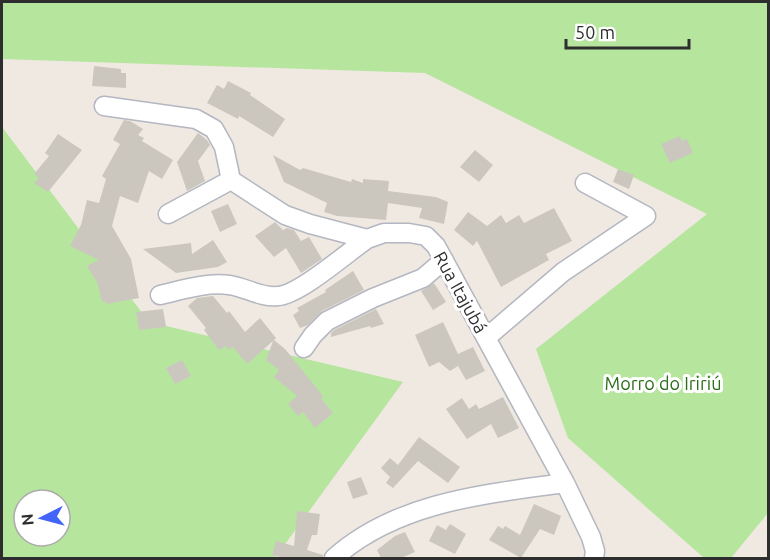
<svg xmlns="http://www.w3.org/2000/svg" width="770" height="560" viewBox="0 0 770 560" font-family="Ubuntu,sans-serif">
<rect width="100%" height="100%" fill="#efe9e1"/>
<!-- green -->
<path fill="#b6e59e" fill-rule="evenodd" d="M2,2H768V513L731,558H704L568,438L536,349L707,214L425,73L2,59Z
M2,127L149,322L403,382L275,558H2ZM24,500H60V536H24Z"/>
<!-- building -->
<path fill="#cbc7bf" d="M94,66L121,69V73H126V88L92,86Z
M228,81L251,93L250,95L285,119L273,137L239,116L238,119L207,103L217,85L224,89Z
M124,120L130,121L143,129L138,135L144,138L142,141L173,160L162,179L149,171L138,203L120,196L112,226L131,259L139,298L106,304L105,301L103,302L101,299L98,284L87,266L99,260L70,246L81,225L87,200L99,203L106,179L102,176L120,144L113,140Z
M198,133L207,140L210,145L198,161L205,181L187,191L177,162Z
M58,134L82,150L48,192L34,183L39,178L34,174L49,156L45,153Z
M680,136L682,141L687,139L693,153L670,163L661,144Z
M475,150L493,165L479,182L460,167Z
M273,155L300,170L303,168L351,182L352,179L363,183V179L389,181L388,191L436,197L448,202L444,224L419,218L422,208L388,203L386,220L337,216L324,212L327,203L284,182Z
M618,169L634,175L629,189L613,182Z
M228,204L237,224L220,232L211,211Z
M554,208L572,241L546,254L549,260L501,287L477,241L473,246L454,230L468,212L487,226L501,215L506,223L519,215L524,223Z
M275,222L283,230L287,228L294,230L301,241L309,237L322,259L301,273L286,248L274,257L255,236Z
M213,240L227,262L218,267L176,273L143,249L191,243L192,254Z
M353,271L364,290L322,311L308,325L300,328L293,315L299,311L297,308L326,292L325,290Z
M434,283L446,302L433,310L421,291Z
M213,296L227,313L229,311L245,332L260,318L276,338L274,340L285,349L323,396L321,398L333,413L315,428L303,412L298,416L288,404L297,396L274,377L279,370L266,360L273,341L247,364L233,347L228,350L226,346L219,350L204,330L206,328L188,306L197,298Z
M163,309L166,327L139,330L136,312Z
M376,309L384,324L371,328L370,326L331,337V333L334,330Z
M443,322L458,354L473,347L485,371L466,380L458,366L450,371L439,362L429,367L415,335Z
M182,360L191,376L175,384L166,368Z
M503,397L519,428L498,438L491,424L467,439L446,409L462,398L469,409L476,404L479,409Z
M419,437L460,467L448,483L418,461L393,488L386,483L390,477L381,468L390,458L398,465Z
M361,477L368,494L353,499L347,482Z
M534,504L561,516L554,535L540,529L521,558L489,540L498,526L503,529L505,526L520,535Z
M297,511L320,514L317,535H312L307,550L323,555V558H283L272,555L276,541L294,546Z
M450,524L466,534L455,554L429,541L437,525L446,530Z
M405,532L415,552L401,558H381L377,550L395,536Z"/>
<g fill="none" stroke-linecap="round" stroke-linejoin="round">
<defs>
<path id="minor" d="M104,106L196,119L214,129L224,147L231,180L285,215L310,224L367,239L384,233H409L426,236L436,246L565,483L591,537L595,551L594,558
M168,214L231,180
M160,295C182,290 206,282 229,285C245,287 261,298 278,296C299,295 348,252 367,239
M486,338L563,272L646,216L585,183
M304,348L313,335L327,321L373,298L423,278L444,260
M334,558C397,502 484,494 565,483"/>
</defs>
<!-- minor casing -->
<use href="#minor" stroke="#b4b7c1" stroke-width="21"/>
<!-- minor -->
<use href="#minor" stroke="#fff" stroke-width="18"/>
</g>
<g text-anchor="middle" dominant-baseline="central" stroke-width="6" stroke-linejoin="round" paint-order="stroke">
<!-- street labels -->
<g font-size="18" fill="#2e2e2e" stroke="#fff">
<text transform="translate(461 292) rotate(61)">Rua Itajubá</text>
</g>
<!-- park labels -->
<g font-size="18" fill="#2c6e1b" stroke="#fff">
<text x="663" y="383">Morro do Iririú</text>
</g>
</g>
<!-- border -->
<rect width="770" height="560" fill="none" stroke="#2e2e2e" stroke-width="6"/>
<!-- north arrow -->
<g transform="translate(42 518) rotate(264)"><circle r="28" fill="#ffffff" stroke="#ababab" stroke-width="1.5"/>
<path d="M0-4.5L10 22L0 15L-10 22Z" fill="#4264fb"/>
<text y="-9" font-size="16" font-weight="bold" text-anchor="middle" fill="#2e2e2e">N</text>
</g>
<!-- scale -->
<path d="M566 39v9h123v-9" fill="none" stroke="#2e2e2e" stroke-width="3"/>
<text x="575" y="39" font-size="18" fill="#2e2e2e" stroke="#ffffff" stroke-width="4.5" paint-order="stroke">50 m</text>
</svg>
